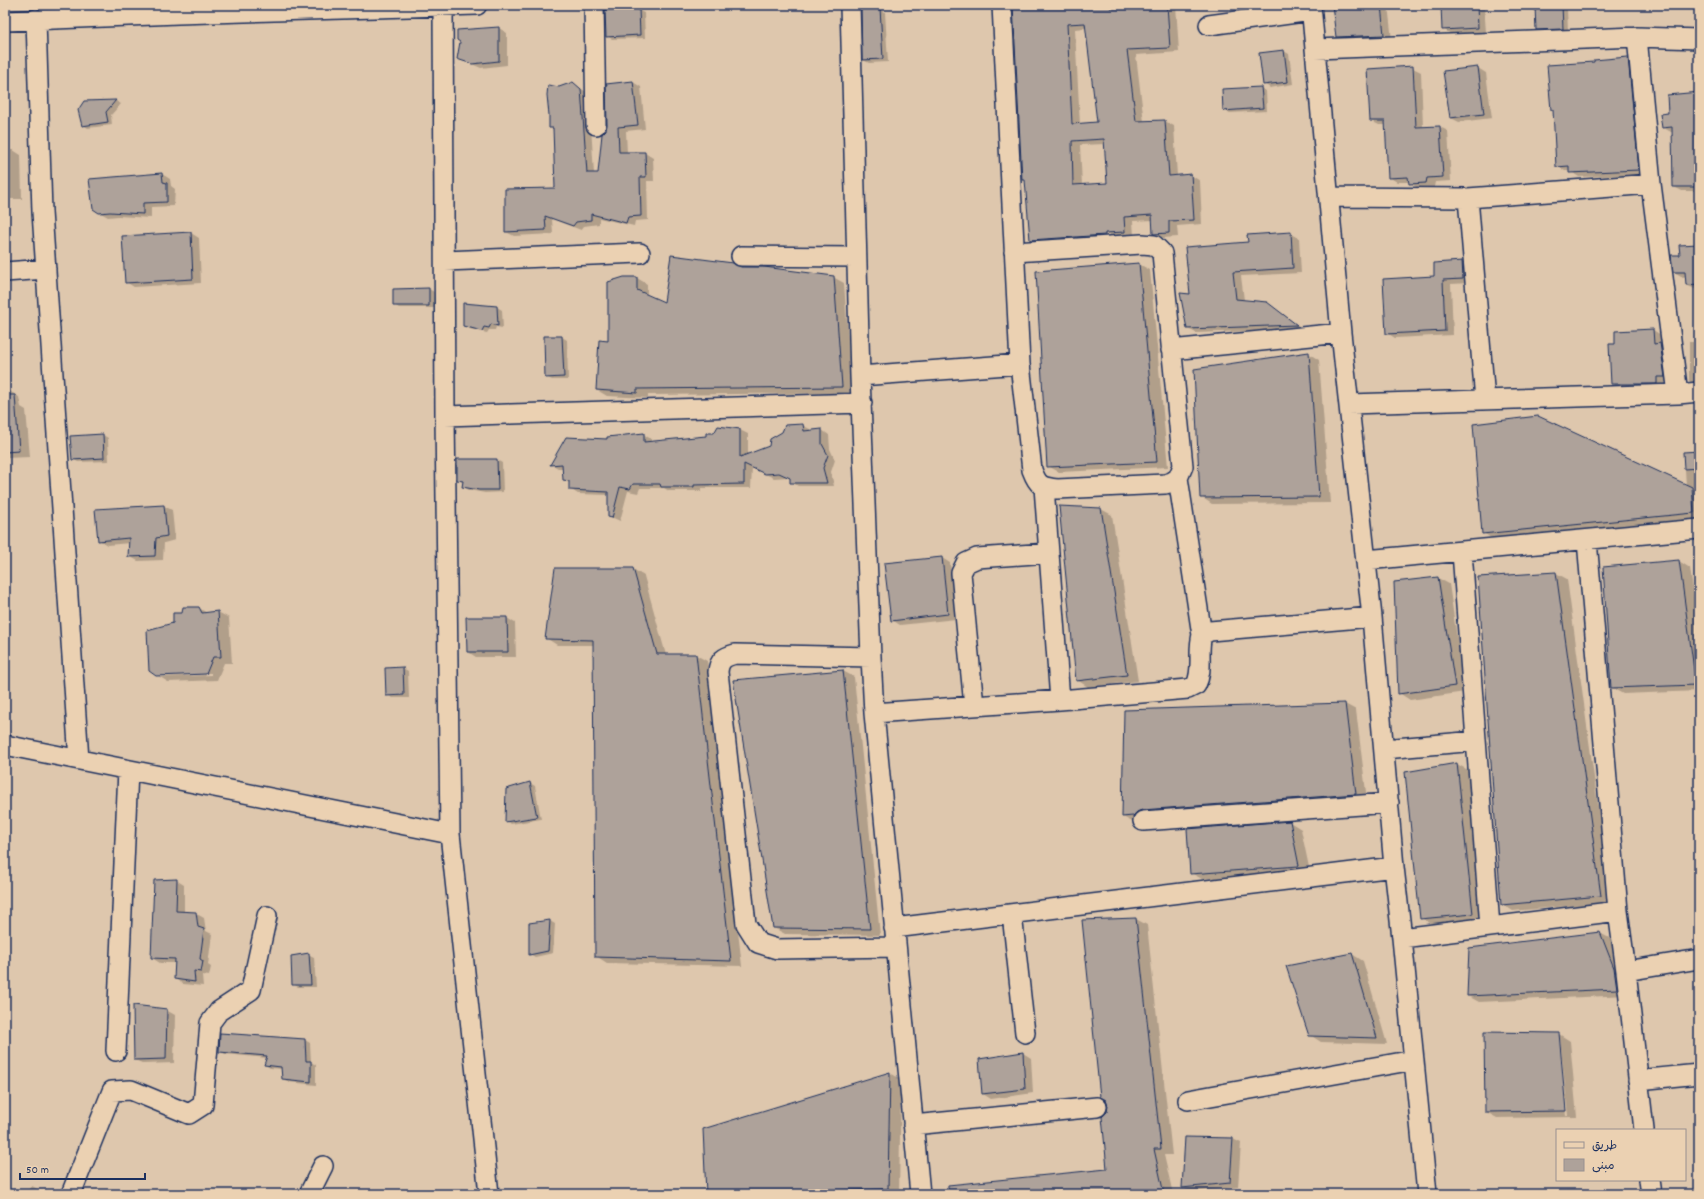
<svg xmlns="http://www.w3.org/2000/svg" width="1704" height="1199" viewBox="0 0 1704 1199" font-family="Dekko,'Playpen Sans Arabic',sans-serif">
<rect width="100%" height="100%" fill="#dec7ad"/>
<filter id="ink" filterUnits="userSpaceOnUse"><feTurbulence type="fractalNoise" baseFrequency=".025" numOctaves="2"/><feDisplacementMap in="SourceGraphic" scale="8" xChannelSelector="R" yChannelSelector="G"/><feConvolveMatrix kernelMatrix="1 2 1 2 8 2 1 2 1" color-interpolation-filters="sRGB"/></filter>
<g filter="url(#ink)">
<!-- shadow -->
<path fill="#0003" fill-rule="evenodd" d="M1013,5H1109L1115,8L1143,7V5H1176L1179,52L1136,55L1144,122L1165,121L1174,126L1177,176L1191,175L1200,181L1202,224L1177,226L1178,237L1163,238L1154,233V220L1133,221L1134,236L1039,245L1031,239L1026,181L1023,179ZM1087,28L1099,123L1080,125L1075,29ZM1106,144L1108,184L1082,185L1080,145ZM1110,234V236L1038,240V238Z
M1334,5H1388L1392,40L1345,41L1337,37Z
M1442,5H1484L1486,32L1451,34L1443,29Z
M1561,6L1567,9L1568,31L1543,32L1537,29Z
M879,9L885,12L888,62L869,63L863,60Z
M638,10L644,13L645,38L612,39L607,36Z
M499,28L507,33V65L481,68L458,58L461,41L458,31Z
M1284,51L1289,54L1293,84L1270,88L1264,84Z
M1628,58L1636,62L1646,174L1579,177L1570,171H1565L1557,166L1554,111L1552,109L1596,63Z
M1413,68L1421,72L1423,127H1440L1448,131L1451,181L1435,182L1434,187L1418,188L1410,183L1409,182H1397L1389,177L1386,125H1379L1371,121Z
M1478,68L1486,73L1492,118L1459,122L1451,118Z
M633,82L641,87L645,129L626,131L627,153H645L653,158L654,181H647L648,220L635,221L634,226L599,218V224L584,226L581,230L552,219L553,234L514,236L506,232L556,189L554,130L550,127L559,88L573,83L589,94L594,174H599L608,125L607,84Z
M1261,88L1266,91L1267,111L1230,113L1224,110Z
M1699,93V191H1682L1674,187L1673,132H1671L1662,127L1669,114Z
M116,101L121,104L111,115L112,125L88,128L83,125L85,102Z
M5,150H13L21,155L22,199H5Z
M162,174L170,179L171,186L175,189L174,206L151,207V218L118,216L108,217L99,212L90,180Z
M191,233L199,238L201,283L134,287L126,282Z
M1290,233L1299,238L1301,273L1241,276L1244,300L1267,303L1303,329L1196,333L1188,329L1191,295L1249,243Z
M1699,245V289H1695L1686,285V276L1683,277L1674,272L1681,256Z
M1462,262L1470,267V283L1451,284L1453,335L1395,338L1387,333L1435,277Z
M1139,264L1150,270L1168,467L1059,472L1048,466L1037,272Z
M741,268L833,277L844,283L852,393L648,395V398L607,396L597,390L609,342L637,278L647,284V296L665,304Z
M429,289L434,292V308H399L394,305Z
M497,307L502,310L503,328L496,327L495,330H489L487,333L470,329L464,326Z
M1653,330L1661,335L1662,345L1668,349L1672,381L1665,382V388H1620L1612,383L1616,345Z
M545,337H562L567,340L568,380H552L546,377Z
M1689,342H1699V386L1689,381Z
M1308,353L1319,360L1330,503L1212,504L1201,497Z
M5,390H8L19,397L21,407L26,410L30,457L5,458Z
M802,425L810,429V431L822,430L829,435L830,449L835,460L831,472L834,486H798L791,482V479L788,477L774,478L752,468L751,488H701V491H669L664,488H640L638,493L628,491L620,521L609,516V495L578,494L570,489V483L564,480V468H558L551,464L608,441L643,434L651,439V443L707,436L740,430L748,434V455L770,447Z
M103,435L108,438L109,461L78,462L73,459Z
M1699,452V519L1493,539L1483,533L1686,486L1684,453Z
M497,460L502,463L503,492L485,493L469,490L464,487V483L458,479Z
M164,506L172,510L175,540L164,543L163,560L138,561L129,556L130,543L107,545L99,540L96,510Z
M1101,509L1112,515L1138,681L1088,687L1077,680Z
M942,558L950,563L956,619L900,625L892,620Z
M1679,561L1690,568L1699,633V691L1623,694L1612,688Z
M633,569L644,576L666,655H696L707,661L742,966L607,963L596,956L594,645H557L546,638Z
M1556,573L1567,579L1611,902L1513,911L1502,904Z
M1438,578L1449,584L1465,692L1410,700L1399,693Z
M199,608L207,613L218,612L229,618L232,663H224L217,680L168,682L160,677L211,675V673L160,675V677L150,670L174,623L183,614Z
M467,618H507L515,623L516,657H476L468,652Z
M403,668L408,671L409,698H393L387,695Z
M843,671L854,677L880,935L785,934L774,928Z
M1345,704L1356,710L1367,800L1134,823L1123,817Z
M1457,764L1468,770L1484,920L1432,924L1421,918L1407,773Z
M530,783L535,786L541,819L511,824L506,821Z
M1290,822L1301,829L1310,872L1202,879L1191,873Z
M176,880L184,885V912L195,913L204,918L206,931L212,934L208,965L211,967L209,976L202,975L203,986L183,984L175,979L176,963H160L152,958Z
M1136,919L1147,925L1172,1155H1164L1173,1194H951L1108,1170V1112Z
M550,921L555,924L553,953L535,957L530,954Z
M1600,933L1611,939L1625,975L1628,995L1479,1002L1468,996Z
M308,954L314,957L316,987H298L293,984Z
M1352,954L1363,961L1387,1044L1321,1042L1310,1035Z
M166,1010L175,1015L174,1063L144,1064L135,1060Z
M1559,1034L1570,1041L1577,1117L1497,1118L1486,1112ZM1558,1039H1560L1568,1116H1566Z
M305,1040L310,1043L311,1062L316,1065V1085L289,1082L283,1079L282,1069L270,1068L265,1065L267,1058L225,1054L220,1051Z
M1023,1053L1031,1058L1033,1093L991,1099L983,1094Z
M890,1073L901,1079L899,1194H707L704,1130Z
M1186,1138L1233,1139L1241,1143L1238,1187L1191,1192L1183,1188Z
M32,1186L47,1194H26Z
M5,1190L17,1194H5Z"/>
<!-- building -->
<path fill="#aea29a" stroke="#1b2f5e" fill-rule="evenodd" d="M1013,5H1110V8L1167,5L1170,48L1127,50L1136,121L1165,120L1169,176L1191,174L1194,220L1169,221V233L1153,234L1152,215L1124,217L1125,232L1105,233V235L1030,240L1025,180H1022ZM1085,23L1097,122L1072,124L1067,24ZM1104,139L1107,183L1073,185L1072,141Z
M1332,5H1381L1384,35L1336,37Z
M1441,5H1477L1478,28L1442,30Z
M1562,5L1563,29L1536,30L1535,6Z
M880,8L883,59L862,60L861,9Z
M639,9L640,35L606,37L605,10Z
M499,27V61L472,64L457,59L460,42L457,40V30Z
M1284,50L1288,82L1263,85L1259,53Z
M1628,57L1639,170L1569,173V166L1556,167L1553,110H1551L1547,65L1594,62V60Z
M1413,66L1416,127L1440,126L1443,177L1427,178L1426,183L1409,184L1408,177L1388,178L1385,121H1370L1367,69Z
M1478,67L1484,114L1450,118L1443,71Z
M633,81L638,125L618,127L619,152H645L646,177H640L641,216L628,217L626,223L591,214V220L576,222L573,226L545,216L546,230L505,232V189L555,188L553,128H549V115L547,95L548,85L559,87L573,82L581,89L587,173H598L602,134L606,130L607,125L606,84Z
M1261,87L1263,108L1223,111L1222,89Z
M1699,92V187H1673L1672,127L1662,128L1660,114L1668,113L1667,95Z
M116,100L106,112L108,122L82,126L78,110L84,101Z
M162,173L163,182L167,183V202L143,203V214L110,212L99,213L93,209L89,179Z
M191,232L193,279L125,283L122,236Z
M1291,232L1293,268L1233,272L1236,299L1267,302L1297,325L1187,329L1180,293L1190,294L1185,247L1248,242L1247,235Z
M1699,244V284L1686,285L1685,272H1673L1671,255H1680L1679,245Z
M671,255L733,263L741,267H764L834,276L842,387L637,389V393L596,390L599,340L608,341V282L624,277H637V290L664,302Z
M1462,261L1463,279L1443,280L1445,331L1386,334L1383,279L1434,276V263Z
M1139,263L1157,462L1047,467L1036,271Z
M429,288V306H393V289Z
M463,303L497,306L498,326L491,324L489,328L484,327L482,331L463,326Z
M1653,329L1654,344L1660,343L1665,377H1657V384H1611L1609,344H1615V331Z
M544,336H562L564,377L545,378Z
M1309,352L1319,497L1200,498L1194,369Z
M5,395H15L19,451L5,452Z
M1538,416L1692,487L1694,513L1482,534L1473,424Z
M803,424L804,431L822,429V444L828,455L823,468L827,483H790V478L779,473L765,474L744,464V484L694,485V487H661L660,484H633L630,489L620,487L612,518L608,517V492L569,490V481L563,480L562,464L550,465L566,437L607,439V437L644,433V442L706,436V433H714L718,426L740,429V457L769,446L770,439L782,432L785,425Z
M103,434L104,458L72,460L70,436Z
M1699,451V468L1684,469L1683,452Z
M457,459H497L498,490H479L462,487L463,481L457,480Z
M164,505L167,536L156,538L155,556L128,557L129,538L98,541L95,509Z
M1059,506L1101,508L1127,675L1076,681Z
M942,557L948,614L891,621L884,563Z
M1679,560L1696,685L1611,688L1603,567Z
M555,568H633L657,654H696L731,961L595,957L593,640L545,639Z
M1556,572L1601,896L1501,905L1478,577Z
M1438,577L1455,686L1398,694L1394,582Z
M183,607H199L202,613L218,611L221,657H213L206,674L156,676L149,671L147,630L173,623V613H182Z
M466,617H507L508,652H467Z
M403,667L404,695L386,696L385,668Z
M843,670L870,929L773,928L733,680Z
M1345,703L1356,794L1142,810L1137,812L1133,816L1122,817L1124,710Z
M1457,763L1473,914L1420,919L1405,772Z
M530,782L537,817L505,822L506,789Z
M1290,821L1299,866L1190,874L1187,829Z
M177,879L176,911L196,912L198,927L204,929L200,959L203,961L201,972L194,971L195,982L174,979L175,959L151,958L154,880Z
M1136,918L1161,1149H1154L1164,1194H948V1185L1107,1169L1102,1117L1107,1112L1108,1106L1106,1100L1100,1097L1082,920Z
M550,920L548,951L529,955V923Z
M1600,932L1614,968L1617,989L1467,996L1469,948Z
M309,953L311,985H292L291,956Z
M1352,953L1377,1038L1309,1036L1286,966Z
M133,1005L167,1009L166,1059L134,1060Z
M1484,1032L1559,1033L1566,1111L1485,1112Z
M220,1033L305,1039L306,1061H311V1082L282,1079L281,1067L264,1065L267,1056L219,1052Z
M1023,1052L1025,1089L982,1094L979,1059Z
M890,1072L888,1189L706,1194L703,1129Z
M1185,1137L1233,1138L1230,1183L1182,1188Z"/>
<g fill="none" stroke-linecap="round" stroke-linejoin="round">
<defs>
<path id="minor" d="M594,5L596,125
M850,5L860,376L1020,364
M1002,5L1020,364L1032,470C1038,486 1041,487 1057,489L1165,484L1172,482L1178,478
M1311,5L1341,333L1372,617L1394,867L1402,938L1427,1194
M443,7L445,416L450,834L489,1194
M36,19L42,212L79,760
M5,21L178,14L477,5
M1209,25L1311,11
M1637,37L1651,184L1678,394
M1315,49L1637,37L1699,39
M1329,197L1468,198L1651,184
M1468,198L1485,400
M1014,252L1142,244L1154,245L1162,253L1183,466L1178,478L1202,635
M741,256L856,257
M445,261L640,253
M5,272L46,269
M1171,350L1341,333
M860,376L871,657L874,713L920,1194
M1349,404L1678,394L1699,392
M445,416L862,403
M1044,487L1060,700
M1587,540L1618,911L1626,971L1699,959
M1462,552L1490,927
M1366,560L1699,529
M871,657L735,654C724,657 719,660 718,672L746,924L758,943L777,949L895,947
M974,706L961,573L966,563L977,558L1049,553
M874,713L1060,700L1188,689L1196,685C1204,669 1197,652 1202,635L1210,631L1372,617
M5,745L450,834
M1384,749L1476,741
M1143,821L1389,803
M1012,914L1025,1033
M894,928L1394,867
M1402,938L1618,911
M1626,971L1644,1130
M116,1051L128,770
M1638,1080L1699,1074
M1188,1100L1414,1060
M913,1125L1097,1107
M1649,1180L1651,1194
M71,1194L112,1091L131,1090L189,1114L203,1105L210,1023L219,1011L251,990L267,916
M309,1194L323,1166"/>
</defs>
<!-- minor casing -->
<use href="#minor" stroke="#1b2f5e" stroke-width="22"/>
<!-- minor -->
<use href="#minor" stroke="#ebd1b2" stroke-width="19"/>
</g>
</g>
<!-- margin -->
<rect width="1704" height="1199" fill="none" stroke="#ebd1b2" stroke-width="20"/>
<rect x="10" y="10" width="1684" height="1179" fill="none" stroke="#1b2f5e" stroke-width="1.5" filter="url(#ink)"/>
<!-- legend -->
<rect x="1556" y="1129" width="130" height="52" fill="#ebd1b2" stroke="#989090"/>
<rect x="1564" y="1142" width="20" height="6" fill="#ebd1b2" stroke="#989090"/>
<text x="1592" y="1149" font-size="12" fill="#1b2f5e">طريق</text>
<rect x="1564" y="1159" width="20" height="12" fill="#aea29a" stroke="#989090"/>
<text x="1592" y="1169" font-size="12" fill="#1b2f5e">مبنى</text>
<!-- scale -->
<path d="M20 1173v6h125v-6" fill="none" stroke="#1b2f5e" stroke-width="2"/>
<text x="26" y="1173" font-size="12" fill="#1b2f5e" stroke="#ebd1b2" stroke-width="3" paint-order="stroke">50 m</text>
</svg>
